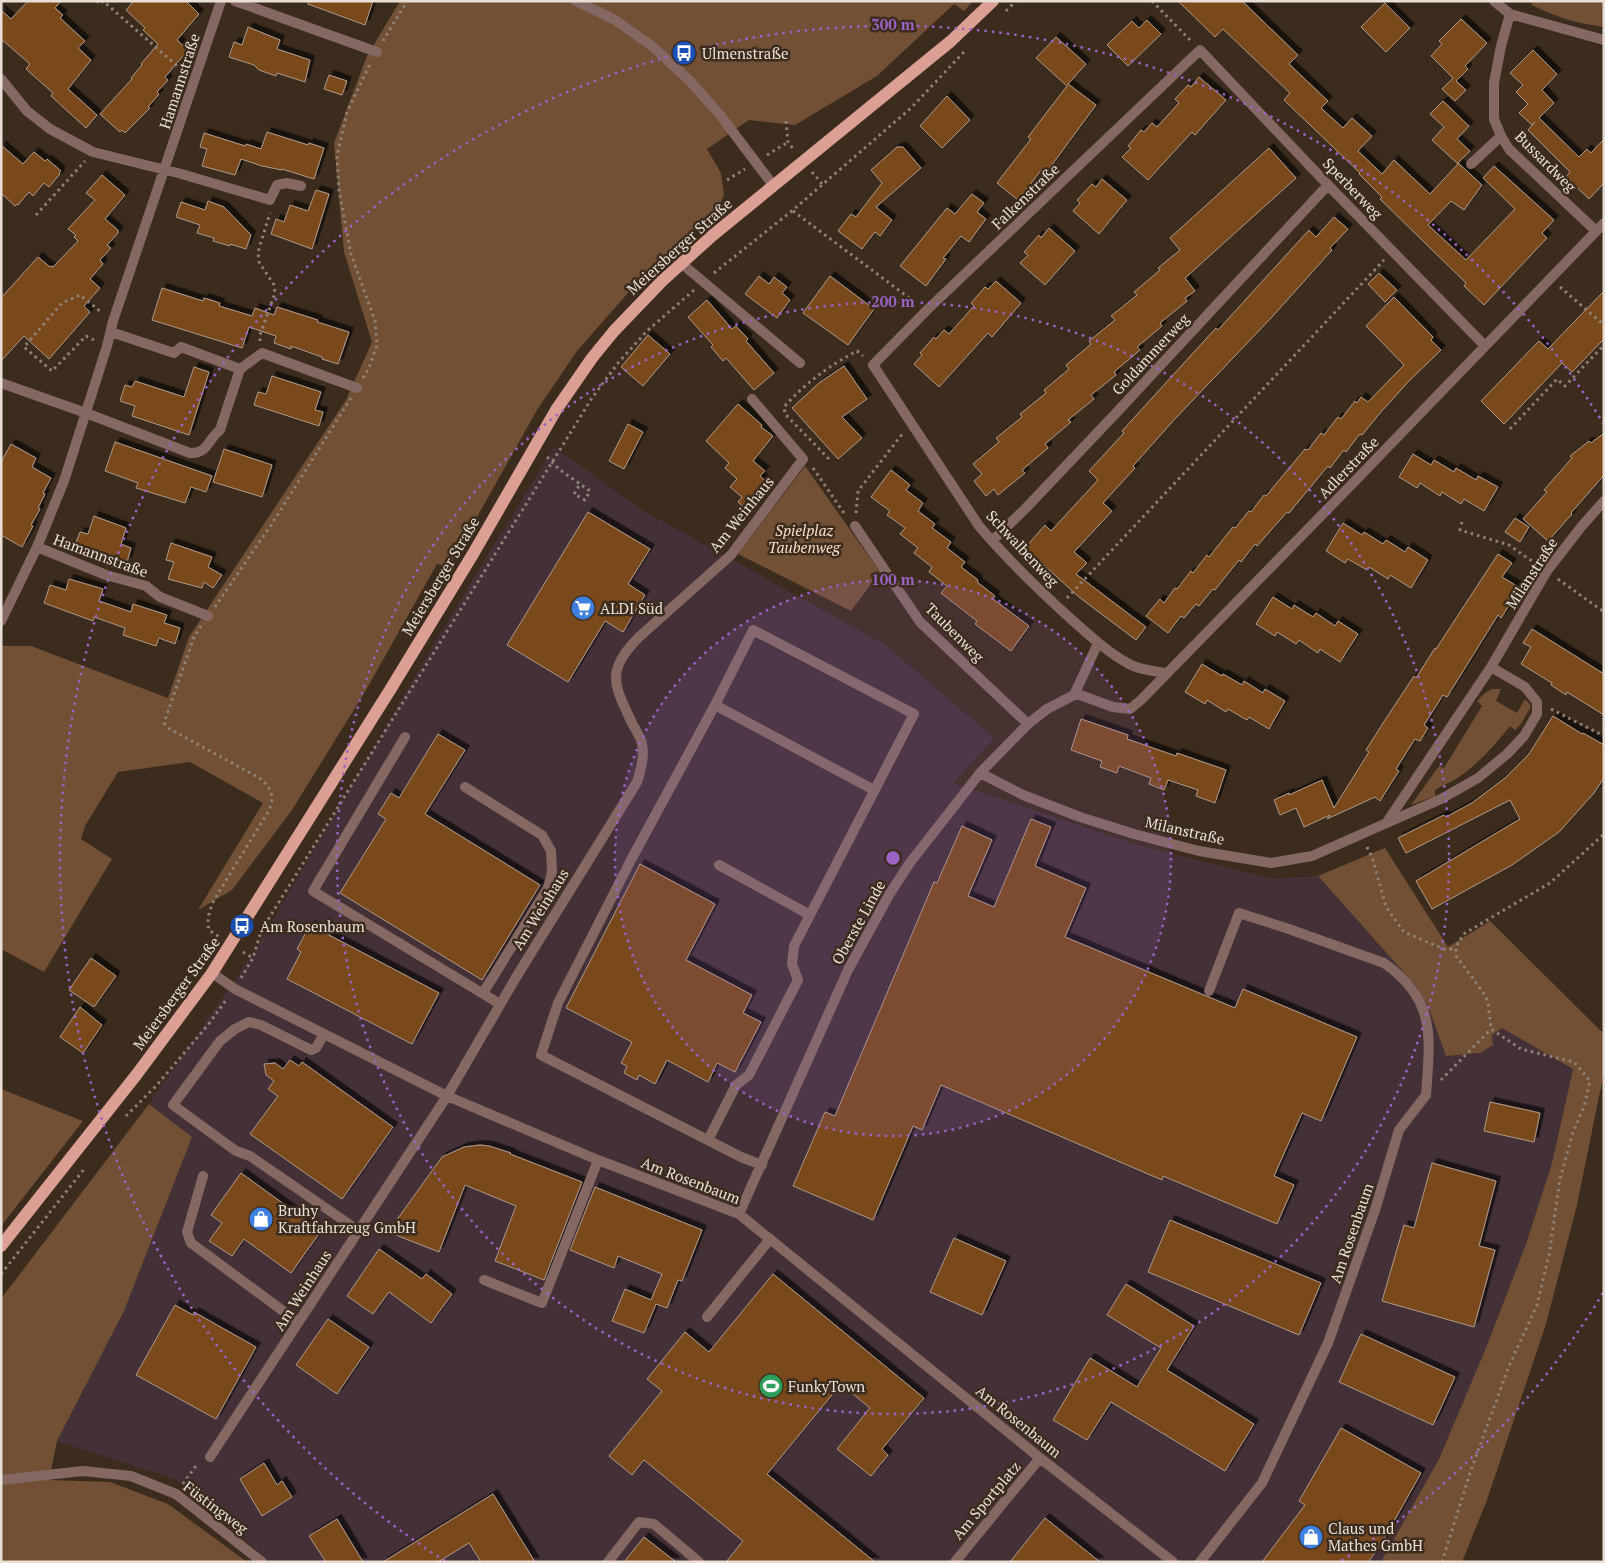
<svg xmlns="http://www.w3.org/2000/svg" width="1605" height="1563" viewBox="0 0 1605 1563" font-family="'PT Serif',serif">
<defs>
<filter id="shadow"><feDropShadow dx="4.5" dy="-4.5" stdDeviation="0" flood-color="#0009"/></filter>
</defs>
<rect width="100%" height="100%" fill="#3c2c1e"/>
<!-- industrial -->
<path fill="#443138" d="M554,447L642,510L884,644L994,738L953,783L1134,844L1273,879L1318,876L1416,986L1428,1006L1446,1056L1478,1054L1493,1045L1492,1035L1502,1028L1573,1069L1552,1163L1526,1244L1486,1348L1439,1459L1382,1562H270L175,1479L57,1441L124,1311L192,1137L149,1104L254,952L438,637Z"/>
<!-- green -->
<path fill="#715036" d="M400,1H973L964,11L954,4L877,76L795,125L749,120L707,149L721,173L724,195L717,210L642,277L577,351L537,410L449,567L437,564L366,690L292,810L232,890L198,910L263,803L190,762L118,772L85,826L81,839L112,859L44,972L1,949V646H31L168,698L189,637L346,400L372,342L344,252L334,143L367,56Z
M1531,1H1604V27C1576,23 1557,18 1532,5Z
M805,466L880,572L851,611L738,554Z
M1492,689H1501L1496,701L1517,713L1525,699L1530,704V708L1521,724L1515,730L1510,726C1495,745 1479,763 1459,777C1452,782 1443,785 1435,790V796L1411,805L1439,766L1444,768L1482,706L1477,701L1484,694Z
M1385,848L1448,947L1490,921L1604,1034V1072L1577,1205L1546,1324L1487,1500L1462,1562H1381L1439,1459L1486,1348L1526,1244L1552,1163L1573,1069L1502,1028L1492,1035L1493,1045L1480,1053L1446,1056L1428,1006L1416,986L1318,876Z
M1,1089L83,1121L1,1226Z
M149,1104L192,1137L124,1311L57,1441L49,1480L110,1482L168,1504L247,1562H1V1299Z"/>
<!-- building -->
<path fill="#79491e" stroke="#ae9989" filter="url(#shadow)" d="M28,1H61L55,8L63,15L60,18L85,41L78,48L91,60L68,89L97,115L86,128L51,96L53,93L26,69L30,64L1,39V10L11,19Z
M134,1H186L199,14L177,40L188,50L165,77L168,80L157,92L159,94L148,107L150,108L125,133L122,130L120,132L100,114L132,79L131,78L142,65L141,64L158,44L143,30L145,28L126,10Z
M308,1H373L365,25L308,4Z
M1178,1H1242L1298,55L1289,64L1328,101L1321,108L1343,128L1352,118L1372,136L1358,151L1382,174L1394,160L1430,194L1458,164L1432,140L1444,127L1430,114L1443,101L1469,126L1457,139L1470,151L1458,163L1482,185L1464,210L1451,201L1428,225L1466,260L1515,209L1483,178L1494,166L1554,220L1542,233L1547,238L1484,305L1464,286L1466,283L1380,199L1382,197L1359,174L1360,173L1284,100L1290,93L1223,29L1215,37Z
M1385,3L1410,28L1386,52L1361,27Z
M1461,19L1487,43L1465,66L1468,69L1456,81L1466,90L1455,101L1442,89L1453,78L1431,56L1442,44L1439,41Z
M1147,20L1161,34L1128,66L1107,45L1132,21L1139,28Z
M248,27L280,40L277,49L310,60L305,82L277,73L276,76L259,70L254,65L229,57L234,42L242,45Z
M1056,37L1086,64L1068,84L1096,105L1057,158L1046,172L1042,169L1018,200L997,183L1031,139L1028,137L1067,86L1036,58Z
M1533,50L1557,74L1542,90L1554,103L1539,118L1579,157L1587,149L1591,153L1604,139V183L1589,199L1566,177L1570,172L1528,130L1535,122L1532,125L1519,113L1528,104L1516,92L1523,85L1510,73Z
M329,75L347,81L342,95L324,89Z
M1199,77L1226,100L1195,135L1192,132L1148,180L1122,157L1131,148L1128,146L1141,130L1144,132L1152,123L1157,127L1179,103L1175,99L1188,85L1191,87Z
M947,96L970,120L942,148L920,126Z
M267,132L308,145L309,143L324,148L314,179L282,169V170L262,166L241,159L235,175L202,166L207,149L200,147L204,133L245,146L246,144L261,149Z
M1,145L23,164L34,152L45,161L47,159L61,171L59,173L60,174L49,187L44,183L33,196L29,192L18,205L17,204L15,206L1,193Z
M897,147H903L921,168L876,207L892,220L880,236L875,232L862,249L838,231L851,214L856,217L882,183L871,170Z
M1269,148L1296,178L1185,278L1195,291L1185,298L1187,301L1160,323L1162,326L1137,347L1140,350L1114,372L1116,375L1091,395L1094,399L1068,420L1071,422L1045,444L1048,448L1022,470L1025,473L998,495L994,489L986,496L974,481L982,474L973,464L999,442L996,438L1022,417L1020,414L1046,393L1044,390L1069,369L1066,365L1091,344L1089,341L1115,320L1111,316L1137,295L1134,292L1160,270L1158,268L1180,250L1170,238Z
M102,175L125,195L105,219L118,230V233L107,245L111,248L100,260L103,264L90,279L100,288L84,306L90,312L49,359L24,336L1,361V298L38,257L50,267L51,266L53,267L78,241L74,237L76,235L68,229L95,200L86,193Z
M1102,179L1127,200L1099,234L1073,211L1080,203L1077,200L1092,184L1096,187Z
M316,190L329,194L312,249L271,234L276,219L284,222L290,205L308,211Z
M972,194L984,203L977,212L986,219L969,242L961,236L943,258L946,259L926,286L900,266L947,208L955,214Z
M208,201L224,207L251,235L246,249L230,244V246L213,241L214,238L197,233L200,225L176,217L181,202L205,210Z
M1334,217L1348,229L1330,248L1332,250L1272,317L1173,421L1133,466L1135,468L1103,503L1112,511L1074,552L1087,563L1076,574L1146,627L1136,640L1079,597L1025,548L1045,525L1051,531L1098,480L1089,471L1124,433L1122,431L1194,352L1216,328L1218,330L1309,230L1316,237Z
M1049,228L1075,251L1045,285L1020,263L1028,255L1024,252L1039,235L1041,238Z
M1379,273L1397,290L1385,302L1368,284Z
M759,276L769,284L774,277L787,287L782,293L790,300L777,318L745,294Z
M830,276L874,309L848,345L803,313Z
M996,281L1021,303L992,337L988,333L939,387L914,364L922,355L920,353L934,337L936,339L944,330L949,334L974,306L971,303L985,287L988,289Z
M162,288L203,301L204,298L220,303L219,306L252,316L255,308L274,315L277,307L318,320L317,322L349,332L338,364L322,359V357L291,346V349L274,343L276,336L249,327L242,348L152,320Z
M1604,291V339L1572,372L1562,363L1504,424L1481,401L1539,341L1548,349Z
M1394,297L1433,337L1431,340L1441,350L1409,381L1381,412L1362,435L1360,434L1346,452L1344,450L1330,468L1328,466L1289,513L1287,512L1257,546L1255,544L1241,562L1239,560L1215,590L1213,589L1199,606L1196,604L1184,618L1181,616L1168,633L1146,616L1160,599L1164,603L1175,588L1177,589L1191,571L1193,573L1207,555L1209,557L1233,527L1235,528L1249,511L1251,512L1264,495L1266,496L1305,449L1308,450L1321,433L1324,435L1338,417L1341,419L1355,401L1357,403L1361,397L1368,402L1404,365L1366,326Z
M707,300L732,329L736,326L748,339L746,341L774,373L754,390L726,358L723,361L711,347L713,345L688,317Z
M648,335L670,354L643,386L621,367Z
M844,366L867,399L842,417L862,438L838,459L792,408L819,383Z
M194,367L209,372L189,435L132,416L135,406L120,401L125,385L132,387L135,381L184,397Z
M272,376L321,392L315,410L323,412L319,426L254,405L258,392L266,394Z
M738,404L762,425L761,427L773,436L753,461L765,471L760,476L772,487L750,512L738,502L742,497L730,487L737,479L725,468L729,463L706,441Z
M628,424L643,432L624,469L609,461Z
M1604,433V475L1571,513L1572,514L1548,541L1523,519L1547,492L1544,490L1572,458L1570,456L1589,441L1591,443Z
M115,442L212,476L206,492L191,487L185,503L136,488L138,483L105,471Z
M11,444L36,458L32,467L51,478L43,493L45,494L38,508L40,509L31,525L33,526L22,547L1,535V462Z
M224,449L272,465L262,497L213,482Z
M1413,454L1431,465L1434,460L1454,472L1456,468L1476,480L1478,476L1498,487L1484,511L1464,499L1461,504L1442,492L1440,496L1420,483L1417,488L1399,477Z
M891,470L910,485L906,490L923,503L918,511L935,524L932,528L951,542L947,548L965,562L961,567L978,580L977,582L995,596L993,599L1029,626L1011,651L975,624L977,621L941,593L947,586L929,572L932,567L914,553L918,548L900,534L905,528L887,515L890,511L871,497Z
M588,512L650,549L628,584L645,595L623,632L605,621L568,682L507,645Z
M94,516L126,528L121,544L131,548L127,562L75,545L80,532L88,534Z
M1515,518L1529,527L1520,542L1505,532Z
M1343,523L1362,535L1364,532L1383,544L1386,540L1405,552L1408,547L1428,560L1411,588L1390,575L1388,579L1369,567L1367,570L1348,559L1345,563L1326,551Z
M171,543L212,557L208,567L222,575L213,588L204,582L202,588L168,579L174,562L166,560Z
M1498,554L1512,563L1502,577L1520,588L1501,618L1498,615L1447,697L1443,695L1424,725L1428,728L1420,741L1415,739L1396,769L1399,771L1380,801L1375,797L1327,819L1330,815L1304,827L1296,808L1280,815L1274,800L1289,793V795L1322,780L1334,808L1369,752L1366,750L1385,720L1414,676L1416,678L1435,648L1436,649Z
M69,579L103,589L99,601L131,612L133,604L167,615L164,623L180,628L175,644L159,638L156,646L123,635L125,628L94,617L93,621L44,603L50,585L66,590Z
M1273,597L1292,609L1294,605L1313,617L1316,613L1335,626L1338,621L1358,634L1340,662L1320,649L1318,653L1299,640L1296,644L1277,632L1275,636L1256,624Z
M1532,629L1604,674V715L1567,692L1566,695L1551,685L1552,683L1521,664L1531,647L1523,643Z
M1202,664L1222,676L1223,674L1242,685L1244,681L1263,693L1265,689L1285,701L1269,729L1249,717L1247,720L1228,709L1226,712L1207,700L1205,704L1185,692Z
M1553,716L1582,734L1583,733L1604,745V778L1594,793L1559,832L1512,865L1432,909L1416,881L1520,819L1510,800L1406,853L1398,838L1444,815L1446,817L1472,803L1505,778L1529,754Z
M1081,719L1128,735L1127,739L1176,756L1177,753L1226,770L1215,803L1196,796L1198,790L1168,780L1164,790L1149,784L1151,778L1119,766L1117,773L1100,767L1102,761L1071,750Z
M438,734L465,750L425,814L540,885L482,980L340,893L386,819L378,814L391,793L399,798Z
M1031,819L1051,827L1035,866L1086,888L1065,937L1235,1008L1243,989L1357,1037L1321,1121L1302,1113L1274,1176L1294,1185L1277,1224L1163,1176L1162,1180L941,1085L922,1130L913,1126L873,1220L793,1186L825,1112L835,1116L934,882L937,883L962,826L992,840L968,896L994,907Z
M640,864L715,904L686,960L752,995L743,1013L761,1022L735,1072L717,1063L708,1082L667,1060L655,1084L639,1075L637,1080L624,1073L627,1066L621,1063L632,1042L566,1008Z
M310,925L439,993L412,1044L287,979L301,952L297,949Z
M91,958L116,976L94,1007L69,990Z
M80,1007L102,1025L83,1053L60,1037Z
M290,1060L299,1066L302,1062L393,1127L342,1199L250,1134L278,1096L268,1089L274,1081L266,1075L264,1064L275,1063L283,1069Z
M1490,1102L1540,1113L1534,1142L1484,1131Z
M480,1145L489,1146L511,1153L510,1154L582,1182L544,1280L495,1261L516,1206L465,1185L439,1252L388,1232L442,1157L464,1147Z
M1432,1163L1496,1181L1479,1246L1495,1250L1474,1327L1382,1301L1404,1225L1414,1228Z
M241,1173L321,1231L291,1273L244,1239L232,1256L209,1241L222,1223L211,1215Z
M595,1187L702,1230L682,1281L678,1280L667,1308L656,1304L644,1333L612,1321L625,1289L651,1300L662,1274L618,1256L614,1268L570,1250Z
M1170,1220L1321,1283L1299,1335L1148,1272Z
M954,1238L1006,1261L982,1315L930,1292Z
M379,1249L422,1279L426,1274L452,1294L431,1323L389,1292L373,1314L347,1296Z
M773,1274L924,1398L882,1449L888,1455L871,1476L837,1449L870,1408L841,1384L767,1474L875,1562H726L743,1541L644,1460L632,1475L609,1456L662,1391L647,1379L685,1332L709,1352Z
M1126,1284L1194,1326L1167,1370L1254,1424L1225,1471L1111,1402L1087,1440L1053,1420L1090,1358L1137,1387L1161,1348L1107,1315Z
M175,1305L193,1315L194,1312L256,1347L216,1419L136,1375Z
M328,1319L369,1347L337,1394L296,1365Z
M1361,1334L1455,1377L1433,1425L1339,1382Z
M1341,1428L1421,1473L1379,1548L1368,1562H1262L1305,1505L1299,1501Z
M264,1463L277,1485L282,1481L292,1497L262,1516L240,1479Z
M493,1494L535,1562H481L469,1543L438,1562H383Z
M1045,1518L1100,1562H1010Z
M337,1519L363,1562H326L309,1536Z
M644,1537L676,1562H624Z"/>
<g fill="none" stroke-linecap="round" stroke-linejoin="round">
<!-- path -->
<path stroke="#8f8276" stroke-width="3" stroke-dasharray="2.5 4" stroke-linecap="butt" d="M97,1L100,4L103,1L183,71
M1152,1L1190,40
M1006,11L1016,1
M383,41L407,1
M786,121L788,142L794,150
M767,155L788,142
M812,172L823,185
M727,180L745,169
M793,211L916,303
M36,215L85,161
M714,273L793,210L911,108L964,52
M1560,287L1604,325
M94,340L86,336L52,371L24,347L62,303L80,295L101,312
M260,341V335L275,293L274,285L259,262L258,252L270,213
M363,378L369,368L377,345L375,321L351,254L339,190L337,156L347,112L370,64
M1510,429L1557,379L1565,386L1604,345
M547,457L560,470L590,491L585,500L574,494L580,484
M829,459L785,414L784,407C804,384 830,365 857,351L863,356
M813,468L846,516
M856,513L858,491L903,433
M1462,522L1460,530L1509,545L1536,564
M1558,579L1604,612
M1067,598L1384,260
M215,607L273,522L351,398
M201,626L194,637L164,723L170,729L261,779C272,789 275,798 268,812L214,900C210,909 206,920 209,930L219,937
M1551,709L1602,735
M1367,847L1372,857L1386,907L1404,932L1444,949H1455
M243,952L253,958
M241,978L253,958L261,931L592,398L618,363L647,331L694,290
M1441,1080L1491,1029
M126,1116L156,1086L208,1025L226,1000
M1,1274L85,1168
M183,1484L198,1463
M1442,1562L1471,1470L1509,1366L1537,1305L1549,1255L1560,1179L1573,1132L1584,1107L1590,1081L1574,1062L1521,1049L1491,1029L1488,1002L1483,992L1456,956C1455,945 1459,941 1465,933L1550,883L1604,834"/>
<!-- service -->
<path stroke="#856862" stroke-width="10" d="M1471,164L1501,136
M681,263L800,363
M86,413L190,453C208,454 208,439 220,430L240,369
M715,705L874,790
M405,737L313,891L500,1004
M465,787L542,835L551,851L552,872L548,888L483,993
M719,865L810,915
M1209,991L1239,913L1286,928L1384,963C1437,1000 1430,1038 1426,1095
M324,1034L316,1048L311,1050L261,1025L249,1022L235,1029L220,1041L173,1105L236,1151L250,1156L359,1231
M708,1140L736,1085L749,1075L798,980L792,964L794,946L914,714L753,630L715,705L632,858L558,1003L541,1055L741,1157L762,1165
M203,1176L187,1232L191,1243L298,1322
M484,1280L542,1303L598,1160
M707,1317L770,1239
M608,1562L639,1522L654,1524L699,1562"/>
<!-- minor -->
<path stroke="#856862" stroke-width="10" d="M235,1L377,52
M576,1L615,20L652,46L690,81L720,115L773,185
M1494,1L1510,14L1604,40
M1510,14L1501,46L1494,83V119L1501,136L1509,149L1596,231
M1,79L27,111L50,129L93,152L178,173L270,200L277,185L287,183L301,186
M111,332L174,353L181,347L240,369L262,353L357,388
M1,383L86,413
M855,526L920,622L1028,724
M992,541L1026,508L1117,412L1328,185
M37,547L106,575L146,586L160,597L208,616
M1,621L37,547L64,481L107,346L113,321L221,1
M1166,673C1153,671 1140,670 1129,664C1107,652 1089,635 1071,619C1039,590 1007,559 979,526L873,365L927,310L1200,50L1328,185L1485,346
M1074,695H1080L1113,707L1130,709L1141,700L1354,482L1604,223
M1074,695L1098,643
M980,773L1023,795L1080,817L1134,834L1199,851L1271,863L1312,856L1441,799L1478,778L1507,754L1524,736L1537,714V702L1525,687L1491,667
M1387,822L1491,667L1547,571L1581,527L1604,501
M212,973L235,989L447,1096L598,1160L739,1214L1040,1458L1173,1562
M739,1214L848,970L889,895L909,864L980,773L1028,724L1047,709L1074,695
M210,1457L447,1096L515,979L637,782C641,770 645,756 642,744C641,737 635,729 632,723C613,683 606,671 639,637L731,555L803,459L752,399
M1,1480L83,1471L131,1476L176,1494L262,1562
M955,1562L1040,1458
M1200,1562L1262,1483L1328,1343L1375,1210L1399,1130L1426,1095"/>
<!-- primary -->
<path stroke="#db9f94" stroke-width="12" d="M1,1246L137,1074L212,973L390,690L473,554L556,410L592,358L614,331L662,281L713,235L951,41L993,1"/>
</g>
<!-- distance rings -->
<circle cx="893" cy="858" r="278" fill="#9c62c6" fill-opacity=".12"/>
<g fill="none" stroke="#9c62c6" stroke-width="2.5" stroke-dasharray="2.5 5">
<circle cx="893" cy="858" r="278"/>
<circle cx="893" cy="858" r="556"/>
<path d="M1603 1293A833 833 0 0 1 1341 1561M445 1561A833 833 0 1 1 1603 423"/>
</g>
<!-- icons -->
<defs>
<symbol id="bus-disc" viewBox="-11 -11 22 22"><circle r="9.5" fill="#1a4fb4" stroke="#3c2c1e"/><path d="M-5-6H5V4H4V6H2V4H-2V6H-4V4H-5ZM-3.5-4V0h7V-4ZM-3.5 1.2v1.5H-2V1.2ZM2 1.2v1.5H3.5V1.2Z" fill="#fff"/></symbol>
<symbol id="supermarket-disc" viewBox="-11 -11 22 22"><circle r="9.5" fill="#3f7fe0" stroke="#3c2c1e"/><path d="M-6-5.5h2.5l.6 2H6L4.5 2H-2.5L-4.4-4H-6ZM-1.5 3.2a1.3 1.3 0 1 0 .1 0ZM3 3.2a1.3 1.3 0 1 0 .1 0Z" fill="#fff"/></symbol>
<symbol id="shop-disc" viewBox="-11 -11 22 22"><circle r="9.5" fill="#3f7fe0" stroke="#3c2c1e"/><path d="M-5-2.5h2.3a2.7 3.5 0 0 1 5.4 0H5L5.5 6h-11ZM-1.5-2.5h3a1.5 2.3 0 0 0-3 0Z" fill="#fff"/></symbol>
<symbol id="stadium-disc" viewBox="-11 -11 22 22"><circle r="9.5" fill="#2e9e5b" stroke="#3c2c1e"/><path d="M0-5a6.5 5 0 1 0 0 10a6.5 5 0 1 0 0-10ZM-3.5-1.8h7v3.6h-7Z" fill="#fff"/></symbol>
</defs>
<g fill-rule="evenodd">
<use href="#bus-disc" x="670" y="39" width="28" height="28"/>
<use href="#supermarket-disc" x="569" y="594" width="28" height="28"/>
<use href="#bus-disc" x="228" y="912" width="28" height="28"/>
<use href="#shop-disc" x="247" y="1205" width="28" height="28"/>
<use href="#stadium-disc" x="757" y="1372" width="28" height="28"/>
<use href="#shop-disc" x="1297" y="1523" width="28" height="28"/>
</g>
<g text-anchor="middle" dominant-baseline="central" stroke-width="5" stroke-linejoin="round" paint-order="stroke">
<!-- poi labels -->
<g font-size="15" fill="#eadfd6" stroke="#3c2c1e" text-anchor="start">
<text x="702" y="53">Ulmenstraße</text>
<text x="600" y="608">ALDI Süd</text>
<text x="260" y="926">Am Rosenbaum</text>
<text x="278" y="1210">Bruhy<tspan x="278" dy="17">Kraftfahrzeug GmbH</tspan></text>
<text x="788" y="1386">FunkyTown</text>
<text x="1328" y="1528">Claus und<tspan x="1328" dy="17">Mathes GmbH</tspan></text>
</g>
<!-- street labels -->
<g font-size="15" fill="#eadfd6" stroke="#3c2c1e">
<text transform="translate(179 81) rotate(-72)">Hamannstraße</text>
<text transform="translate(1546 161) rotate(45)">Bussardweg</text>
<text transform="translate(1353 188) rotate(46)">Sperberweg</text>
<text transform="translate(1025 196) rotate(-44)">Falkenstraße</text>
<text transform="translate(679 246) rotate(-42)">Meiersberger Straße</text>
<text transform="translate(1150 354) rotate(-47)">Goldammerweg</text>
<text transform="translate(1348 467) rotate(-46)">Adlerstraße</text>
<text transform="translate(741 514) rotate(-51)">Am Weinhaus</text>
<text transform="translate(1023 548) rotate(47)">Schwalbenweg</text>
<text transform="translate(101 555) rotate(20)">Hamannstraße</text>
<text transform="translate(1531 573) rotate(-57)">Milanstraße</text>
<text transform="translate(440 576) rotate(-59)">Meiersberger Straße</text>
<text transform="translate(955 632) rotate(45)">Taubenweg</text>
<text transform="translate(1185 830) rotate(13)">Milanstraße</text>
<text transform="translate(540 909) rotate(-58)">Am Weinhaus</text>
<text transform="translate(858 922) rotate(-61)">Oberste Linde</text>
<text transform="translate(176 993) rotate(-54)">Meiersberger Straße</text>
<text transform="translate(691 1180) rotate(21)">Am Rosenbaum</text>
<text transform="translate(1351 1233) rotate(-71)">Am Rosenbaum</text>
<text transform="translate(302 1290) rotate(-57)">Am Weinhaus</text>
<text transform="translate(1019 1421) rotate(39)">Am Rosenbaum</text>
<text transform="translate(986 1500) rotate(-50)">Am Sportplatz</text>
<text transform="translate(216 1507) rotate(37)">Füstingweg</text>
</g>
<!-- park labels -->
<g font-size="15" font-style="italic" fill="#fcddc6" stroke="#3c2c1e">
<text x="804" y="530">Spielplaz<tspan x="804" dy="17">Taubenweg</tspan></text>
</g>
</g>
<circle cx="893" cy="858" r="8" fill="#9c62c6" stroke="#3c2c1e" stroke-width="2.5"/>
<g font-size="15" text-anchor="middle" font-weight="bold" fill="#9c62c6" stroke="#3c2c1e" stroke-width="5" stroke-linejoin="round" paint-order="stroke">
<text x="893" y="30">300 m</text>
<text x="893" y="307">200 m</text>
<text x="893" y="585">100 m</text>
</g>
<!-- border -->
<rect width="1605" height="1563" fill="none" stroke="#eadfd6" stroke-width="5"/>
</svg>
